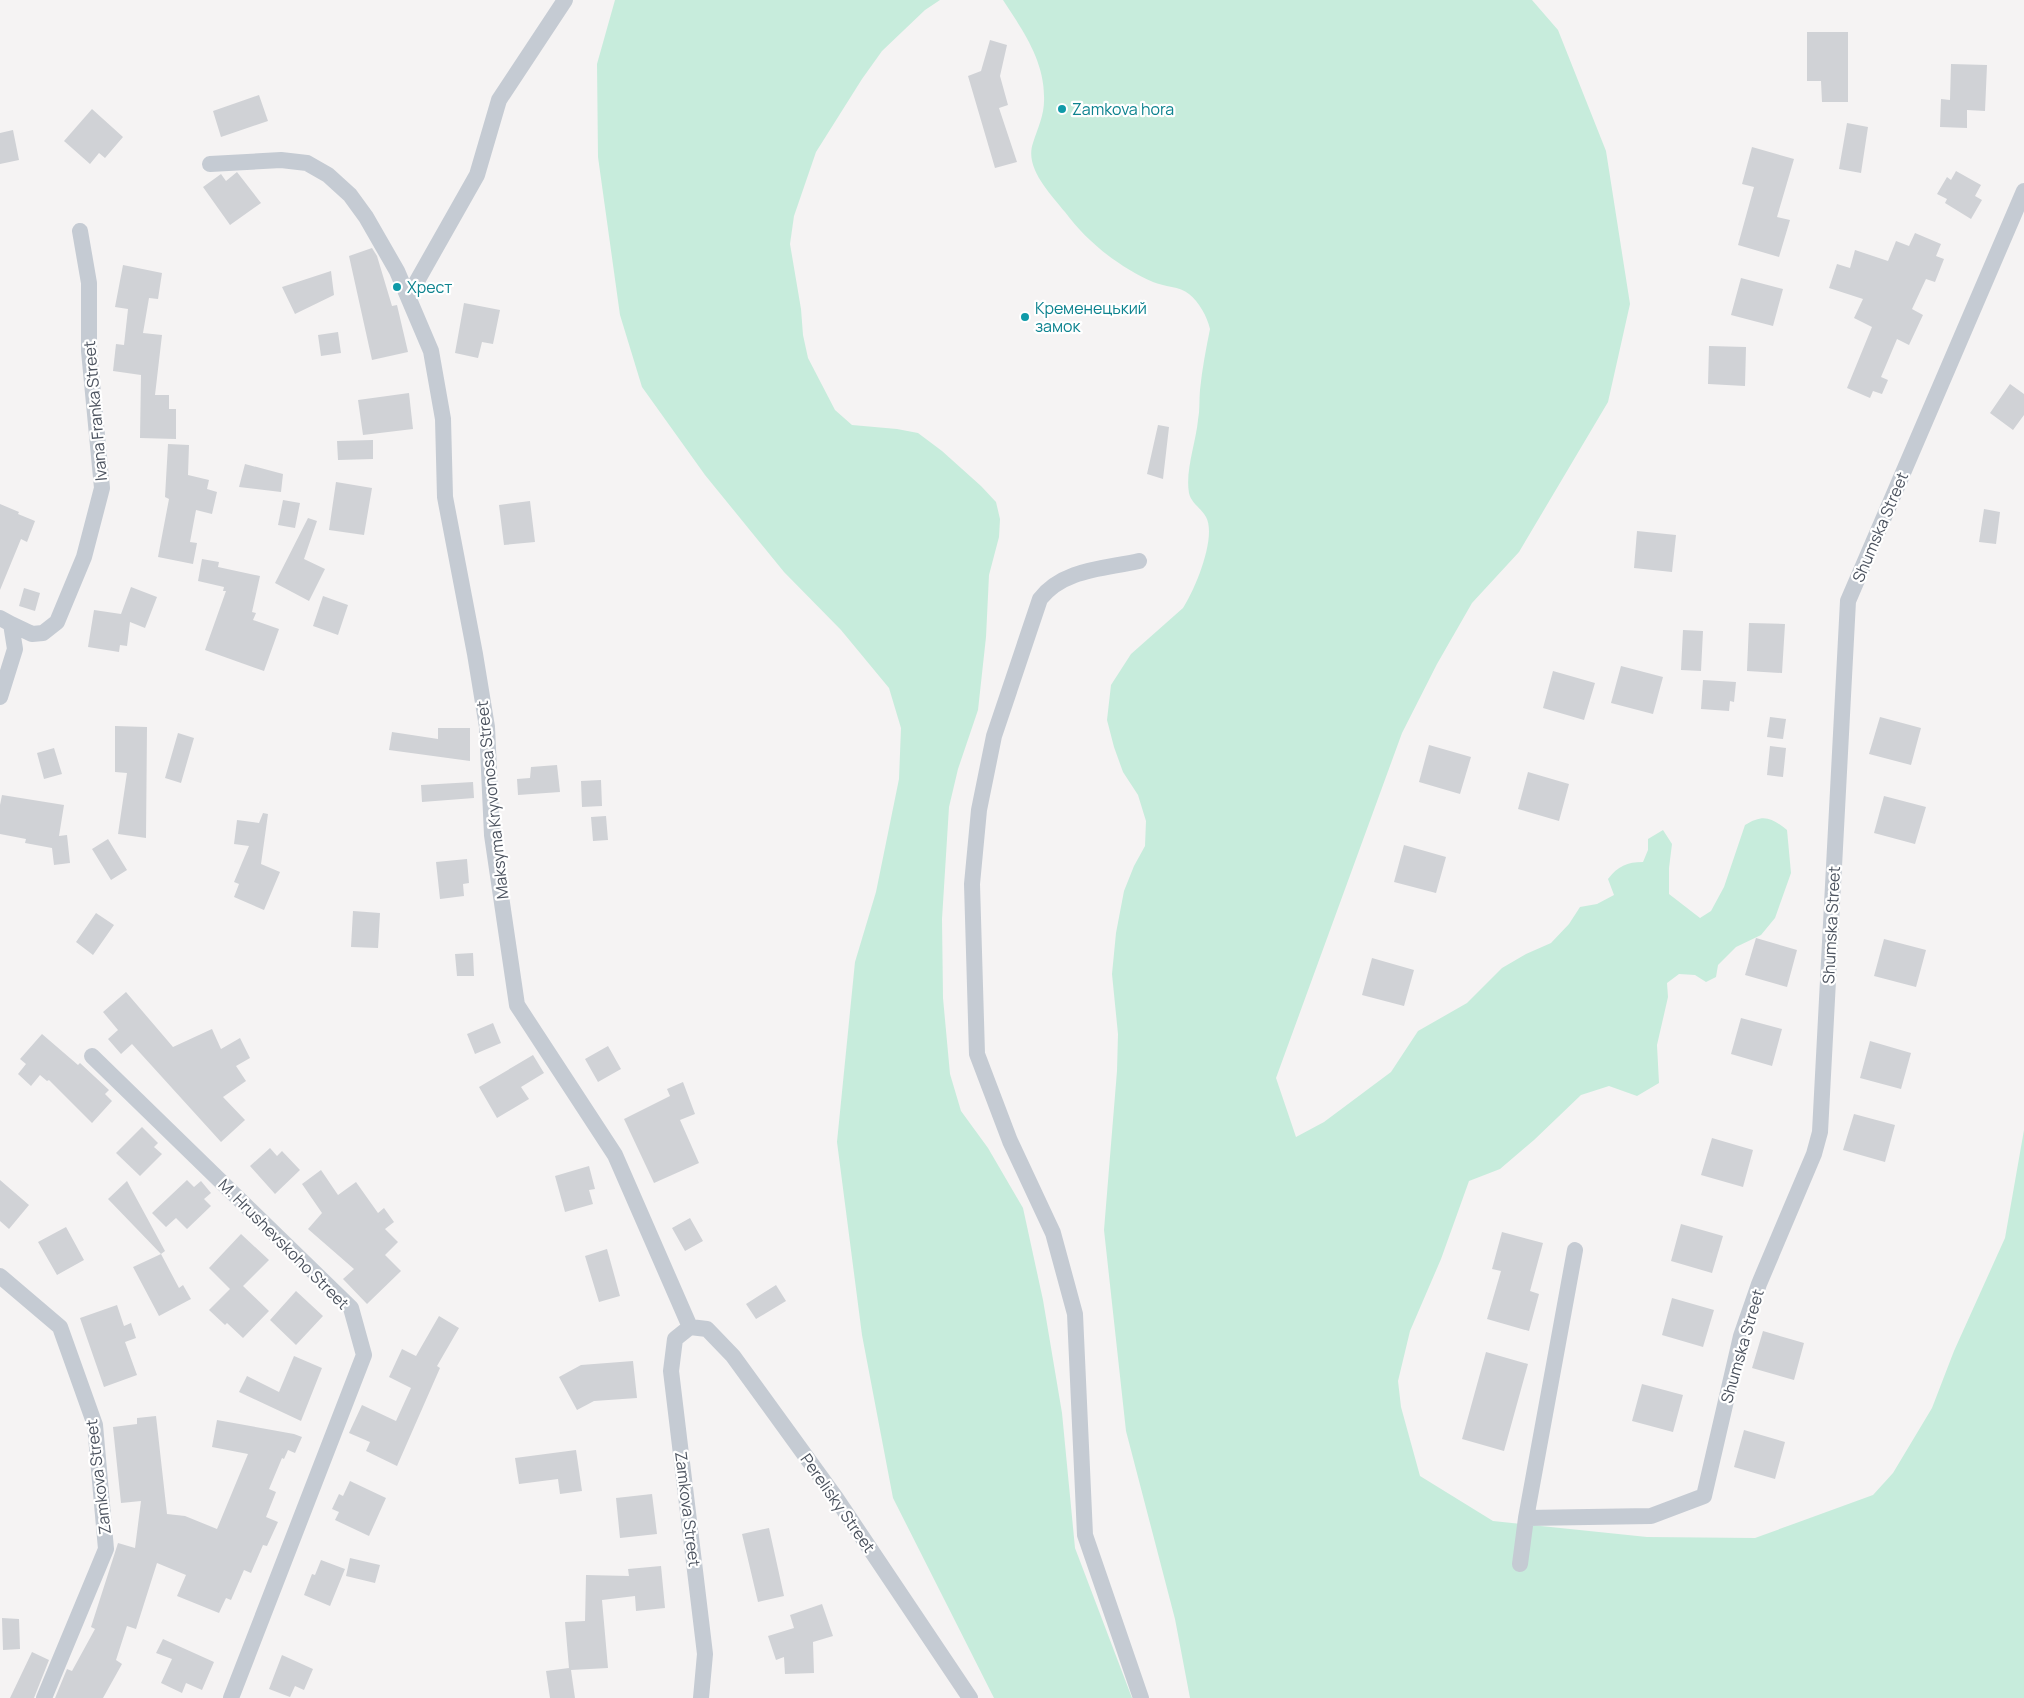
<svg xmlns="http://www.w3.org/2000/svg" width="2024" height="1698" viewBox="0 0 2024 1698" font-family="Manrope,sans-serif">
<rect width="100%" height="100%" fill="#f5f3f3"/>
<!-- green -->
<path fill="#c7ecdc" d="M615,0H940L925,10L882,51L862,79L816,152L794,216L790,244L801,309L803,335L808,358L835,410L852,425L897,429L918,433L942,451L981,486L996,502L1000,519L999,537L989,575L986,637L978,710L958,769L949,807L942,919L943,998L950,1074L961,1111L988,1148L1023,1208L1043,1300L1062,1413L1075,1548L1132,1698H994L893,1498L862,1335L837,1142L855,962L876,892L899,779L901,728L889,688L841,630L784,572L705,475L642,387L620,315L598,157L597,64Z
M1003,0H1532L1558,30L1606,151L1630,304L1608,402L1519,552L1472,603L1437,664L1402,733L1276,1078L1296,1137L1324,1122L1391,1072L1418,1031L1467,1003L1502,968L1526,954L1551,943L1569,924L1580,907L1597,904L1614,895L1608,879C1618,866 1627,862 1643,862L1648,850V839L1663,830L1672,844L1669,868V894L1700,918L1711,911L1724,887L1745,825C1763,814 1771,817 1787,830L1791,873L1775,918L1761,935L1736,947L1718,965L1716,977L1706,982L1695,975L1679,974L1667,983L1668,997L1657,1045L1659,1083L1637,1096L1609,1086L1581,1095L1534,1140L1500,1169L1469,1181L1441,1259L1410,1331L1398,1381L1401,1407L1420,1476L1493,1521L1647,1537L1755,1538L1873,1495L1893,1473L1932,1408L1954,1351L2005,1238L2024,1130V1698H1190L1175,1619L1126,1431L1104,1230L1117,1071L1118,1034L1112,974L1116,933L1124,891L1134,866L1145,846L1146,821L1138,795L1123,772L1114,747L1107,720L1111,685L1131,654L1183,608C1195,590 1217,537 1206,517C1201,508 1191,503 1189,493C1185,471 1196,442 1198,420C1200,410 1199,400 1200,390C1202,369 1206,349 1210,329C1207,316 1199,302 1189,294C1180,286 1164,287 1153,282C1119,267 1087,242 1065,212C1051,194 1024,168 1033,143C1038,127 1045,114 1044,96C1044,60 1022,29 1003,0Z"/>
<!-- building -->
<path fill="#d0d2d6" d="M1807,32H1848V102H1822L1821,81H1807Z
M990,40L1007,45L1000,76L1008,105L999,108L1017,162L995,168L968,76L981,71Z
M1951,64L1987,65L1985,111L1967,110V128L1940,127L1941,99L1950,100Z
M259,95L268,121L221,137L213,111Z
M92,109L123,137L105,158L99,153L90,164L64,141Z
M1847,123L1868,127L1861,173L1839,169Z
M13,130L19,160L0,164V133Z
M1752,147L1794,159L1777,217L1790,220L1779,257L1738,245L1754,187L1742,184Z
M1956,171L1981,185L1975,196L1982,200L1971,219L1945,203L1947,199L1937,194L1947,177L1951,180Z
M237,172L261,203L230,225L203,187L221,174L226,181Z
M1915,233L1941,244L1936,256L1944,259L1935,282L1926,279L1912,309L1923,315L1909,345L1897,339L1881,377L1888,380L1882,394L1873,391L1870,398L1847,388L1872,327L1854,318L1863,299L1829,288L1837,264L1850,268L1855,250L1888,261L1896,241L1909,246Z
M372,248L377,256L392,306L397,305L408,352L372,360L349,256Z
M123,265L162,273L158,299L149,298L143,333L162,335L155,395H169V409H176V439L140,438L141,375L113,371L116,344L124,345L128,309L115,307Z
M331,271L334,295L295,314L282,287Z
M1741,278L1783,289L1773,326L1731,315Z
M464,303L500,310L493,344L482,342L478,358L455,353Z
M338,332L341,353L321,356L318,335Z
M1709,346L1746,347L1745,386L1708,384Z
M2010,384L2024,394V415L2013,430L1990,413Z
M409,393L413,429L363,435L358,400Z
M1158,425L1169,427L1163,479L1147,474Z
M373,440V459L338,460L337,441Z
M168,444L189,445L188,475L209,480L207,489L217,492L212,514L196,510L190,542L197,543L193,564L158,557L169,499L165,497Z
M245,464L283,474L281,492L239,487Z
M336,482L372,488L364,535L329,530Z
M283,500L300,503L295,528L278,525Z
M530,501L535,542L504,545L499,505Z
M0,504L19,512L18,514L35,521L27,542L21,539L0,590Z
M1984,509L2000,512L1996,544L1979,542Z
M308,518L317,521L304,559L325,569L309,601L275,583Z
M1637,531L1676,535L1672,572L1634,568Z
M202,559L219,562L218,567L260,576L252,612L256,613L253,620L279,629L264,671L205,650L226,591H223L224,587L198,581Z
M131,587L157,597L145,628L130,622L127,646L120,645L119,652L88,647L94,610L121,614Z
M24,588L40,593L35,611L19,606Z
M323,596L348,605L338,635L313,626Z
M1749,623L1785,624L1782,673L1747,671Z
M1683,630L1703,631L1701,671L1681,670Z
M1621,666L1663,677L1653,714L1611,703Z
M1553,671L1595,683L1584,720L1543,708Z
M1703,680L1736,682L1734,702L1730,701L1729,711L1701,709Z
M1770,717L1786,719L1783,739L1767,737Z
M1880,717L1921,728L1911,765L1869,754Z
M115,726L147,727L146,838L118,834L127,773L115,772Z
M438,728H470V761L389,750L392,732L438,739Z
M178,733L194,738L181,783L165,778Z
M1429,745L1471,757L1460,794L1419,782Z
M1770,746L1786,748L1783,777L1767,775Z
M54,748L62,774L44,779L37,753Z
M557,765L560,792L518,795L517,779L530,778L531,767Z
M1528,772L1569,784L1559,821L1518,809Z
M601,780L602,806L582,807L581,781Z
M473,782L474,798L422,802L421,785Z
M2,795L64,805L59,836L67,835L70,863L54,865L52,848L25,843L26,839L0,834V805Z
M1884,796L1926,807L1915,844L1874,833Z
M263,813L268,814L261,864L280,872L264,910L234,897L239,884L234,882L249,846L234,844L237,820L259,823Z
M606,816L608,840L593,841L591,817Z
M108,839L127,870L111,880L92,849Z
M1404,845L1446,857L1436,893L1394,882Z
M467,859L469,883L463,884L464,896L440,899L436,862Z
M353,911L380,913L378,948L351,947Z
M96,913L114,925L93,955L76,942Z
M1756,938L1797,950L1787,987L1745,975Z
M1884,939L1926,950L1916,987L1874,976Z
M473,953L474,976H457L455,954Z
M1372,958L1414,970L1404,1006L1362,995Z
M126,992L173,1047L212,1029L221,1049L240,1038L250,1058L236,1066L246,1081L223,1097L245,1120L221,1142L132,1044L121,1054L108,1039L118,1030L103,1012Z
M1741,1018L1782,1029L1772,1066L1731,1054Z
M493,1023L501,1043L475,1054L467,1034Z
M42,1034L78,1065L80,1063L109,1090L105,1094L112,1101L92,1123L49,1080L47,1081L40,1075L31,1086L18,1074L26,1064L20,1059Z
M1870,1041L1911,1053L1901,1089L1860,1078Z
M608,1046L621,1069L598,1082L585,1059Z
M533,1055L544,1073L521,1087L529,1099L497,1118L479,1087Z
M683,1082L695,1114L680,1120L699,1163L654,1183L624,1119L670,1096L667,1089Z
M1854,1114L1895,1125L1885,1162L1843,1150Z
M142,1127L158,1143L154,1147L162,1154L140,1176L116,1153Z
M1712,1138L1753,1150L1743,1187L1701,1175Z
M270,1148L277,1156L282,1151L300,1170L275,1194L250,1166Z
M589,1166L595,1189L589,1190L593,1204L565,1212L555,1176Z
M321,1170L338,1195L356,1182L378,1213L384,1208L394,1222L385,1229L398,1242L385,1255L401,1271L367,1304L343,1279L354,1269L308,1229L322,1213L302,1184Z
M0,1180L29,1205L9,1229L0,1221Z
M187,1180L194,1187L201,1181L211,1193L204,1199L211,1206L187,1229L176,1218L166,1227L152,1213Z
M127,1181L165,1251L161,1254L108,1199Z
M690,1218L703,1241L685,1251L672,1228Z
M1681,1224L1723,1236L1712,1273L1671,1261Z
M66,1227L84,1260L57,1275L38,1242Z
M1502,1232L1543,1243L1530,1291L1539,1294L1529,1331L1487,1319L1501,1271L1492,1269Z
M241,1234L269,1260L243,1286L269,1311L243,1338L227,1323L225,1325L209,1310L230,1289L209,1268Z
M607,1249L620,1296L599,1302L585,1256Z
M161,1254L179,1288L183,1285L191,1299L159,1316L133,1267Z
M776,1285L786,1301L756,1319L746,1304Z
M296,1291L323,1316L296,1345L270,1320Z
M1672,1298L1714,1310L1703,1347L1662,1335Z
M117,1305L124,1326L131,1323L136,1338L125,1342L137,1375L104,1387L80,1318Z
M439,1316L459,1328L437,1366L440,1368L397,1466L366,1451L370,1442L349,1433L362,1405L396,1421L411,1388L389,1377L402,1349L416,1356Z
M1763,1331L1804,1343L1794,1380L1752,1368Z
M1486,1352L1528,1364L1504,1451L1462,1439Z
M294,1356L322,1368L301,1421L239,1392L247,1376L279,1392Z
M633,1361L637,1398L594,1401L577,1410L559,1377L581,1365Z
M1642,1384L1683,1395L1673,1432L1632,1421Z
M156,1416L167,1514L185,1516L217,1529L248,1454L212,1447L217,1420L294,1434L302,1437L295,1453L288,1450L284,1459L282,1458L269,1489L276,1492L266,1517L278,1522L267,1546L263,1545L251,1573L244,1570L231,1600L226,1598L219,1613L177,1596L186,1575L157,1563L136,1629L127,1626L116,1660L122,1664L103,1698H55L67,1669L72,1671L95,1629L91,1627L118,1543L135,1548L141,1501L121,1503L113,1427L137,1424V1418Z
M1744,1430L1785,1442L1775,1479L1734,1467Z
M576,1450L582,1491L560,1494L558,1479L519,1484L515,1458Z
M350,1481L386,1498L369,1536L335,1520L339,1512L332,1509L339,1494L343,1496Z
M652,1494L657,1534L620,1538L616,1498Z
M769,1528L784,1596L758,1602L742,1534Z
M350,1558L380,1565L375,1583L346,1576Z
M321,1560L345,1569L330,1606L304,1595L312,1574L315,1575Z
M661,1566L665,1608L636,1611L635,1596L602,1600L608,1668L571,1670L575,1698H550L546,1671L569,1668L565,1622L585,1621L586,1575L629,1576L628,1569Z
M822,1604L833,1636L813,1642L814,1673L785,1674L784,1657L776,1660L768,1636L794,1628L790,1615Z
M2,1618L19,1619L20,1649L3,1650Z
M163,1639L214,1662L202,1690L186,1683L182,1693L161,1683L172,1659L156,1653Z
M32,1652L49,1660L34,1698H10Z
M282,1655L313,1669L304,1690L295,1686L290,1697L269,1689Z"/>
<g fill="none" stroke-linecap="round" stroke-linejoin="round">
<!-- minor -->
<path stroke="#c5cbd3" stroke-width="16" d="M210,164L281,160L307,163L328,175L350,195L366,217L397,271L431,351L443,419L445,497L475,654L487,727L492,835L517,1005L615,1155L690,1327
M408,297L477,175L499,100L565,0
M1139,561C1104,569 1063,569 1040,599L994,736L979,810L972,884L977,1054L1010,1141L1053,1233L1075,1314L1085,1535L1141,1698
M0,618L11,624L15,649L0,697
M11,624L32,634L43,633L57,622L84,557L102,488L89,351V283L80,231
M92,1056L351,1308L364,1355L231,1698
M0,1276L60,1327L95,1425L106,1549L44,1698
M690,1327L707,1329L733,1356L836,1498L970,1698
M690,1327L675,1339L671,1371L705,1654L701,1698
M1526,1518L1651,1516L1704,1496L1741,1336L1759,1284L1814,1154L1820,1132L1848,601L2024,191
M1520,1564L1526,1518L1575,1250"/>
</g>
<!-- markers -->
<g fill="#0f9aa8" stroke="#fff" stroke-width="2">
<circle cx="1062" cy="109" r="5"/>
<circle cx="397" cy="287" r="5"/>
<circle cx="1025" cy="317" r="5"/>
</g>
<g text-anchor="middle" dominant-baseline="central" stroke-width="4.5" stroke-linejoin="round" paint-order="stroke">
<!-- culture labels -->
<g font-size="16" fill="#0d838f" stroke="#fff" text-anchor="start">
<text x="1072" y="109">Zamkova hora</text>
<text x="407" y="287">Хрест</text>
<text x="1035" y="308">Кременецький<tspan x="1035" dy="18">замок</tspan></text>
</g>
<!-- street labels -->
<g font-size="16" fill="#4c535f" stroke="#fff">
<text transform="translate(95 411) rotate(-95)">Ivana Franka Street</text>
<text transform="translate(1880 527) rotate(-67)">Shumska Street</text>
<text transform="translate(492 800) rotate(-96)">Maksyma Kryvonosa Street</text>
<text transform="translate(1831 925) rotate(-87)">Shumska Street</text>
<text transform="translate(284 1244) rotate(45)">M. Hrushevskoho Street</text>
<text transform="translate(1742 1346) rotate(-74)">Shumska Street</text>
<text transform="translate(98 1477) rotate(-97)">Zamkova Street</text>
<text transform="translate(838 1503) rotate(55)">Perelisky Street</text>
<text transform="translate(688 1509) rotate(83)">Zamkova Street</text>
</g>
</g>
</svg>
